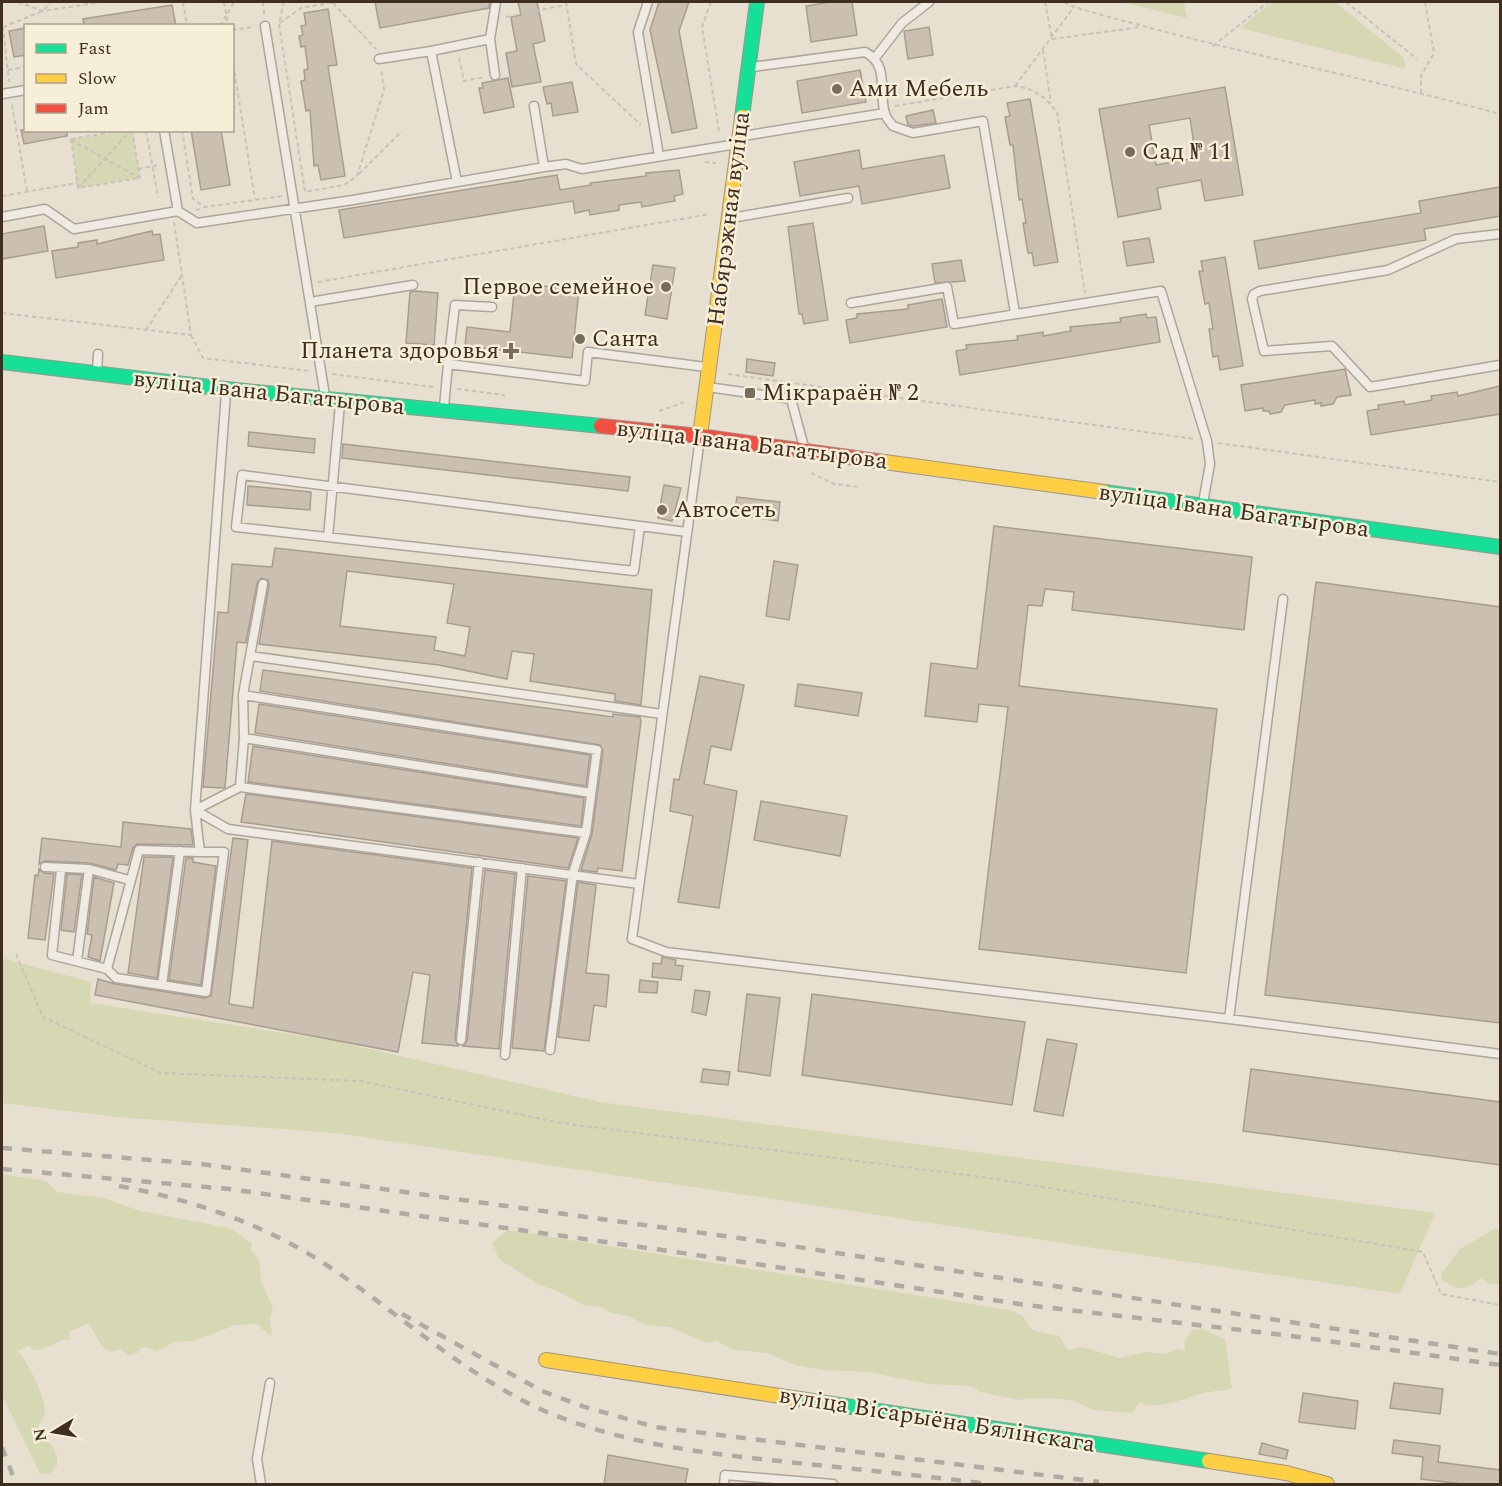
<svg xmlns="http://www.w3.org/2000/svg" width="1502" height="1486" viewBox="0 0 1502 1486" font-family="Spectral,serif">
<rect width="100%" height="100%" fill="#e7e0d1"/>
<!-- green -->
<path fill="#d6d7b3" d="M1121,2H1184L1187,18Z
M1272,2H1335L1403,57L1406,69L1240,28Z
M132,131L140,178L78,188L71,139Z
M2,958L91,982L90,1003L331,1040L600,1102L1435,1213L1400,1294L336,1133L117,1117L2,1103Z
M2,1174L46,1181L57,1192L104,1198L140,1211L229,1228C238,1232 243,1239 252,1243L251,1250L259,1259L261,1280L273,1309L270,1319L272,1335L270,1336L257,1324L235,1325L194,1341L175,1342L156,1351L146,1347L139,1349L138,1353L128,1355L121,1349L109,1352L102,1346L88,1323L69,1332L70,1339L59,1341L50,1347L46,1346L45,1349L32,1350L30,1345L17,1351C26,1357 46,1399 45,1410C45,1418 38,1423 37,1431L46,1442L52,1444L57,1456V1466L51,1473L40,1474L2,1395Z
M1496,1228L1500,1231V1284H1490L1481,1278C1465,1291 1458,1291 1442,1280L1441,1274L1460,1249Z
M508,1230L1009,1310L1022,1315L1032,1330L1059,1336L1068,1350L1083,1347L1119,1358L1146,1352L1165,1354L1178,1349L1185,1351L1184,1341L1193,1330L1202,1329L1225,1339L1232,1388C1223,1392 1217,1390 1209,1392C1187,1396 1161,1412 1139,1402L1132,1413L1092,1410L1075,1401L1063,1399L1032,1398L1020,1400L980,1392L971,1386L928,1384L868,1372L823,1370L795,1365L767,1353L731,1349L716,1341L707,1343L669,1327L645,1325L631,1317L611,1313L602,1307L586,1306L555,1290L539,1285L499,1259L492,1243Z"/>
<!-- building -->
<path fill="#cbbfb2" stroke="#a89c90" stroke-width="1.5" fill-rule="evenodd" d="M375,2H490L489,8L380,28Z
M518,2H537L545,41L533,44L541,82L512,87L506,53L517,51L511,17L521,15Z
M659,2H689L679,31L697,128L672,133L650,30Z
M830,2H852L857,35L811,42L806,6Z
M172,5L176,26H84L83,19Z
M328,9L337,65L328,66L345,176L321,180L318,165L314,166L310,110L306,111L301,81L305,80L304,70L308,69L305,46L301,47L299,36L303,35L301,26L306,25L304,13Z
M929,27L933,55L908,59L904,31Z
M26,28V55L14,57L9,31Z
M860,70L866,102L802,113L797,81Z
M508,78L514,107L484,113L479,88H483L482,83Z
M572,82L578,112L553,116L551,103L547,104L543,87Z
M1225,87L1243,195L1205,201L1201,180L1157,188L1161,209L1118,217L1099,109ZM1190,118L1196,158L1156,165L1149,125Z
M1030,99L1058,262L1034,266L1032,253H1028L1023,223H1026L1022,199L1019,200L1013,145H1010L1005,117L1010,116L1007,103Z
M933,110L936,123L914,126L908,125L906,116Z
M21,130H67V136L24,144Z
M191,130H221L230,185L201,190Z
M859,150L862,169L944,155L950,188L862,204L859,186L800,196L794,162Z
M679,170L683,194L674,196L675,201L642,207L641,202L619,205V210L590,215L589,210L575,213L573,201L344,238L339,210L557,175L560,190L591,185L590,183L646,176V173Z
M1500,187V216L1424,229L1426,240L1259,269L1254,241L1421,213L1419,201Z
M813,223L828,320L804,324L802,314H799L788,227Z
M44,226L48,251L2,259V234Z
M152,231L153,235L160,234L164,260L56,278L52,251L78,247V243L97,240V244Z
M1149,238L1154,262L1127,266L1123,242Z
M1225,257L1243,366L1220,370L1218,356L1213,357L1209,329H1213L1209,303L1205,304L1199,271H1203L1201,261Z
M961,260L965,281L935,283L932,264Z
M653,265L675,268L667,319L645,315Z
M515,283L579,290L572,358L465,346L467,327L510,332Z
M415,291L438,293L434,345L406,343L410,292Z
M942,299L947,327L850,343L846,320L857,318V314L908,309V305Z
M1146,314L1147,318L1156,317L1160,342L960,375L956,351L967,349L966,345L1018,340L1017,336L1043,332V336L1071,331L1070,327L1121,322L1120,318Z
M747,359L775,363L773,376L746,372Z
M1345,369L1351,395L1337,397L1333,404L1321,406V403L1315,404V400L1285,405L1281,412L1270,414L1269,411H1263V408L1245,411L1241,385Z
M1500,386V414L1371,435L1367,411L1379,409L1378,405L1404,401L1405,405L1432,400L1431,396L1457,392L1458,396Z
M249,432L315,439L314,453L248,446Z
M343,444L630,477L628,491L342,458Z
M664,485L681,488L672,521L658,518Z
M248,486L311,492L310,510L247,505Z
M737,497L780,502L778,521L734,515Z
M994,526L1252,557L1244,630L1072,610L1074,592L1045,589L1042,606L1028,605L1019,686L1217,709L1186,973L979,949L1008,707L979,704L977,722L925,716L931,663L977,669Z
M275,548L652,590L641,705L615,701V694L530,681L534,654L512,651L507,679L439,665L259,644L269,585L268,580L261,578L257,583L246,643L237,642L225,788L203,787L218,612L228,613L232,564L272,567ZM347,571L454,584L447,623L470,627L465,656L434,650L436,637L340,626Z
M774,561L798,565L789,620L766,616Z
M1316,582L1500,607V1023L1265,995Z
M263,670L613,717V714L640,717L641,721L622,871L598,868L597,872L581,870L592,834L603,751L600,745L260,691Z
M700,676L744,685L731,750L711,746L704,784L737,791L719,908L678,902L693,816L670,811L674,779L679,780Z
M798,684L862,693L858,716L795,706Z
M259,704L590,755L586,786L255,733Z
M253,746L584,798L581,826L248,782Z
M246,794L578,838L568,868L241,822Z
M761,801L847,816L840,856L754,840Z
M123,822L191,829L193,845L137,844L133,848L128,865L118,864L116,870L90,863L45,861L39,864L42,838L121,847Z
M233,838L248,840L229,1004L253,1008L272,841L472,868L455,1039L458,1046L422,1043L430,975L413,972L398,1052L95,995L98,979L115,984L205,998L211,996Z
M144,857H173L157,978L128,973Z
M186,858H193V862L216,866L201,985L169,980Z
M39,869L44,873L54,874L45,940L28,938L35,875L38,876Z
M485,870L515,874L499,1049L463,1046L467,1041Z
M67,874L82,875L74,932L61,930Z
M528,876L566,881L544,1051L512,1048Z
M94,877L114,883L100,961L88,957L92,935L87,934Z
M578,882L596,885L586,973L609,975L606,1007L594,1005L589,1041L558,1037Z
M662,957L676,960L675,965L683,966L681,980L652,977L653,963L661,964Z
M640,980L658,982L657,993L639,992Z
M695,990L710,992L706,1015L692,1012Z
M747,994L780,998L770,1076L738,1071Z
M812,994L1025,1022L1012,1105L802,1075Z
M1047,1039L1077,1044L1063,1116L1034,1111Z
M703,1069L730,1072L728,1085L701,1082Z
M1251,1069L1500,1102V1165L1243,1131Z
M1394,1383L1443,1389L1440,1414L1390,1408Z
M1303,1393L1358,1401L1355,1429L1299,1422Z
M1394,1440L1440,1446L1438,1462L1500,1470V1485H1471L1421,1479L1423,1457L1392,1453Z
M1262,1443L1288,1450L1286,1459L1259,1454Z
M608,1455L688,1469L685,1485H604Z"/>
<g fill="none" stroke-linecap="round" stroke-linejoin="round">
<defs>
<path id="lane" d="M648,2L638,32L659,156
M265,26L325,396
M490,39L495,75
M875,58L902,23L929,2
M379,59L431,51
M752,67L865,52C890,65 878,91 885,114C886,118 890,122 893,126L913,133L983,121L1015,313
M2,94L26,90
M534,106L544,167
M164,130L178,211
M743,136L885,113
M457,182L431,51L490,39L496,2
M2,217L45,209L74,229L178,211L197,223L353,200L544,167L566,164L582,169L737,144
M731,218L848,198
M1500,234L1456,239L1388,270L1260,291L1254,294L1252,299L1264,351L1332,346L1370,387L1500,365
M310,302L413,285
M851,303L947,287L954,324L1161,291L1207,441L1210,464L1203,503
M448,364L455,305L492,307
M97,371L98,354
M708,387L791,399L804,447
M444,407L448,364L585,381L588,352L706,367
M700,438L632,939L666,952L1229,1019L1500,1054
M640,526L634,571L236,527L242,475L640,526L687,532
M328,537L340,404
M251,656L662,714
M243,695L597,750L586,833L573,873L550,1050
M244,738L591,793
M240,787L586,833
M195,810L228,829L639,884
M195,810L240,787L244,738L243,695L263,584
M45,867L89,869L129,880
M61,870L52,955L107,969L116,978L206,992L224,852H200L195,810L226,393
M77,961L89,869
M107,969L139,850L200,852
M162,985L180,851
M1229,1019L1283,599
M461,1040L479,862
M505,1055L522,868
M261,1484L257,1459L270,1383
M724,1484L725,1475L833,1484"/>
<path id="fast" d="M742,117L757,2
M2,362L226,389L601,426
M1104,492L1500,547
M793,1398L1209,1461"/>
<path id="slow" d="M700,436L742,117
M877,461L1104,492
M546,1360L793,1398
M1209,1461L1286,1473L1327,1484"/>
<path id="jam" d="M601,426L700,436L877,461"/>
</defs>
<!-- lane casing -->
<use href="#lane" stroke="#ada599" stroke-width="11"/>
<!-- fast casing -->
<use href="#fast" stroke="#9c958a" stroke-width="16"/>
<!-- slow casing -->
<use href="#slow" stroke="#9c958a" stroke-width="16"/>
<!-- jam casing -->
<use href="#jam" stroke="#9c958a" stroke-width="16"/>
<!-- path -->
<path stroke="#c8c2b9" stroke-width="2" stroke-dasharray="4.5 3" stroke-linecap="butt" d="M2,2H7
M18,2L43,11L102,2
M183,2L187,26
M224,2L228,26
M263,2L264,14
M284,2L279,24L305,192L344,185L357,176L384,90L381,69
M566,2L576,64L641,125
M711,2L702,27L719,131
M1045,2L1052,39L1140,27
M1064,2L1074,7C1215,48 1359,76 1500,114
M1346,2L1417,59
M333,3L376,49
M506,17L565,5
M2,19L9,82
M280,23L301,8L335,2
M220,26L234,2
M3,27L43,11L51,2
M232,30L253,27
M1213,46L1268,2
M1043,50L1051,103
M232,57L255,199
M459,58L464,81L485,77
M8,70L26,67
M1015,86L1074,7
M232,92L239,98
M1421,93V76L1434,53L1425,2
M12,105L27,191
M895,106L1015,86C1035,89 1044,96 1057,112L1085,293
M132,130L140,178
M146,130L158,197
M182,130L193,199L205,207L282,196
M71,139L78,188L140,178
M71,139L125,130
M71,140L140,178
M705,162L716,163
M138,169L159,165
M359,174L402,131
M78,188L131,130
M2,196L77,183
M196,210L205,207
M318,282L710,214
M2,313L191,335L174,222
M146,330L182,275
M191,335L203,358L309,371
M332,374L434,387
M728,374L1195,439
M457,389L505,395
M659,411L685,402
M1218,443L1500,482
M811,473L834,484L859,487
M16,954L43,1017L161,1073L360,1081L561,1123L990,1178L1423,1252L1441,1294L1500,1305"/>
<!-- lane -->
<use href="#lane" stroke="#efebe3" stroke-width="8"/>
<!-- fast -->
<use href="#fast" stroke="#16e098" stroke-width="14"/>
<!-- slow -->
<use href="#slow" stroke="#ffcf43" stroke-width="14"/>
<!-- jam -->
<use href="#jam" stroke="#f24e42" stroke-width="14"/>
<!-- rail -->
<path stroke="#afaaa2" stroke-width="4.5" stroke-dasharray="10 10" stroke-linecap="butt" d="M2,1148L201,1164L739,1238L1500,1354
M2,1169L229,1189L676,1252L1026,1305L1284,1335L1500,1365
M119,1186C190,1199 264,1224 325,1264C398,1312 460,1372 540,1409C620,1444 703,1453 788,1462C856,1469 923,1476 990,1484
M402,1314L542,1391L585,1407L655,1427L1099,1482
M2,1447L16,1484"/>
</g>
<!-- markers -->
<g fill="#786c5e" stroke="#f7eed8" stroke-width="2">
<circle cx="837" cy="89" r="6"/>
<circle cx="1130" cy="152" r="6"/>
<circle cx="666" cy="287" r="6"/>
<circle cx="580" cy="339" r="6"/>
<path d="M508 342h6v6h6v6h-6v6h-6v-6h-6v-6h6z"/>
<rect x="744" y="387" width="12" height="12" rx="3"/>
<circle cx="662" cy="510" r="6"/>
</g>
<g text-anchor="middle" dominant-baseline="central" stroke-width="5" stroke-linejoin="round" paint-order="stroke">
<!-- poi labels -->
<g font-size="24" fill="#3d2e20" stroke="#f7eed8" text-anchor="start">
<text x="849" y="89">Ами Мебель</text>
<text x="1142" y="152">Сад № 11</text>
<text x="654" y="287" text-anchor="end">Первое семейное</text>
<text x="592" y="339">Санта</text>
<text x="499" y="351" text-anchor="end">Планета здоровья</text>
<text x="762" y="393">Мікрараён № 2</text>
<text x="674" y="510">Автосеть</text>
</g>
<!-- street labels -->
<g font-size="24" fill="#3d2e20" stroke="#f7eed8">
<text transform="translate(729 219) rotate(-83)">Набярэжная вуліца</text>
<text transform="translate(269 393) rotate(6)">вуліца Івана Багатырова</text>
<text transform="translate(752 445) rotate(7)">вуліца Івана Багатырова</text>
<text transform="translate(1234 511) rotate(8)">вуліца Івана Багатырова</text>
<text transform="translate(937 1420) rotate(9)">вуліца Вісарыёна Бялінскага</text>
</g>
</g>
<!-- border -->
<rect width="1502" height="1486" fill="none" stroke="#3d2e20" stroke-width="6"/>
<!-- legend -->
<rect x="24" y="24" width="210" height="108" fill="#f7eed8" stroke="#ada18e" stroke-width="1.5"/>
<rect x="36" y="44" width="30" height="9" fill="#16e098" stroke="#ada18e" stroke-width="1.5"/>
<text x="78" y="54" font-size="18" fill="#3d2e20">Fast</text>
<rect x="36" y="74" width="30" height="9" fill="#ffcf43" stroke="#ada18e" stroke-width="1.5"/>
<text x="78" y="84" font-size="18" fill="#3d2e20">Slow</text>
<rect x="36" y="104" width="30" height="9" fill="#f24e42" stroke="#ada18e" stroke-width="1.5"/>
<text x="78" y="114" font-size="18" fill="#3d2e20">Jam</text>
<!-- north arrow -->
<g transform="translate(54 1432) rotate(259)" stroke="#f7eed8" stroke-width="4.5" paint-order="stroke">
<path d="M0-4.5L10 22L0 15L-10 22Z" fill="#3d2e20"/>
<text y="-9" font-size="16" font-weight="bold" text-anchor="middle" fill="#3d2e20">N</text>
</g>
</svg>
